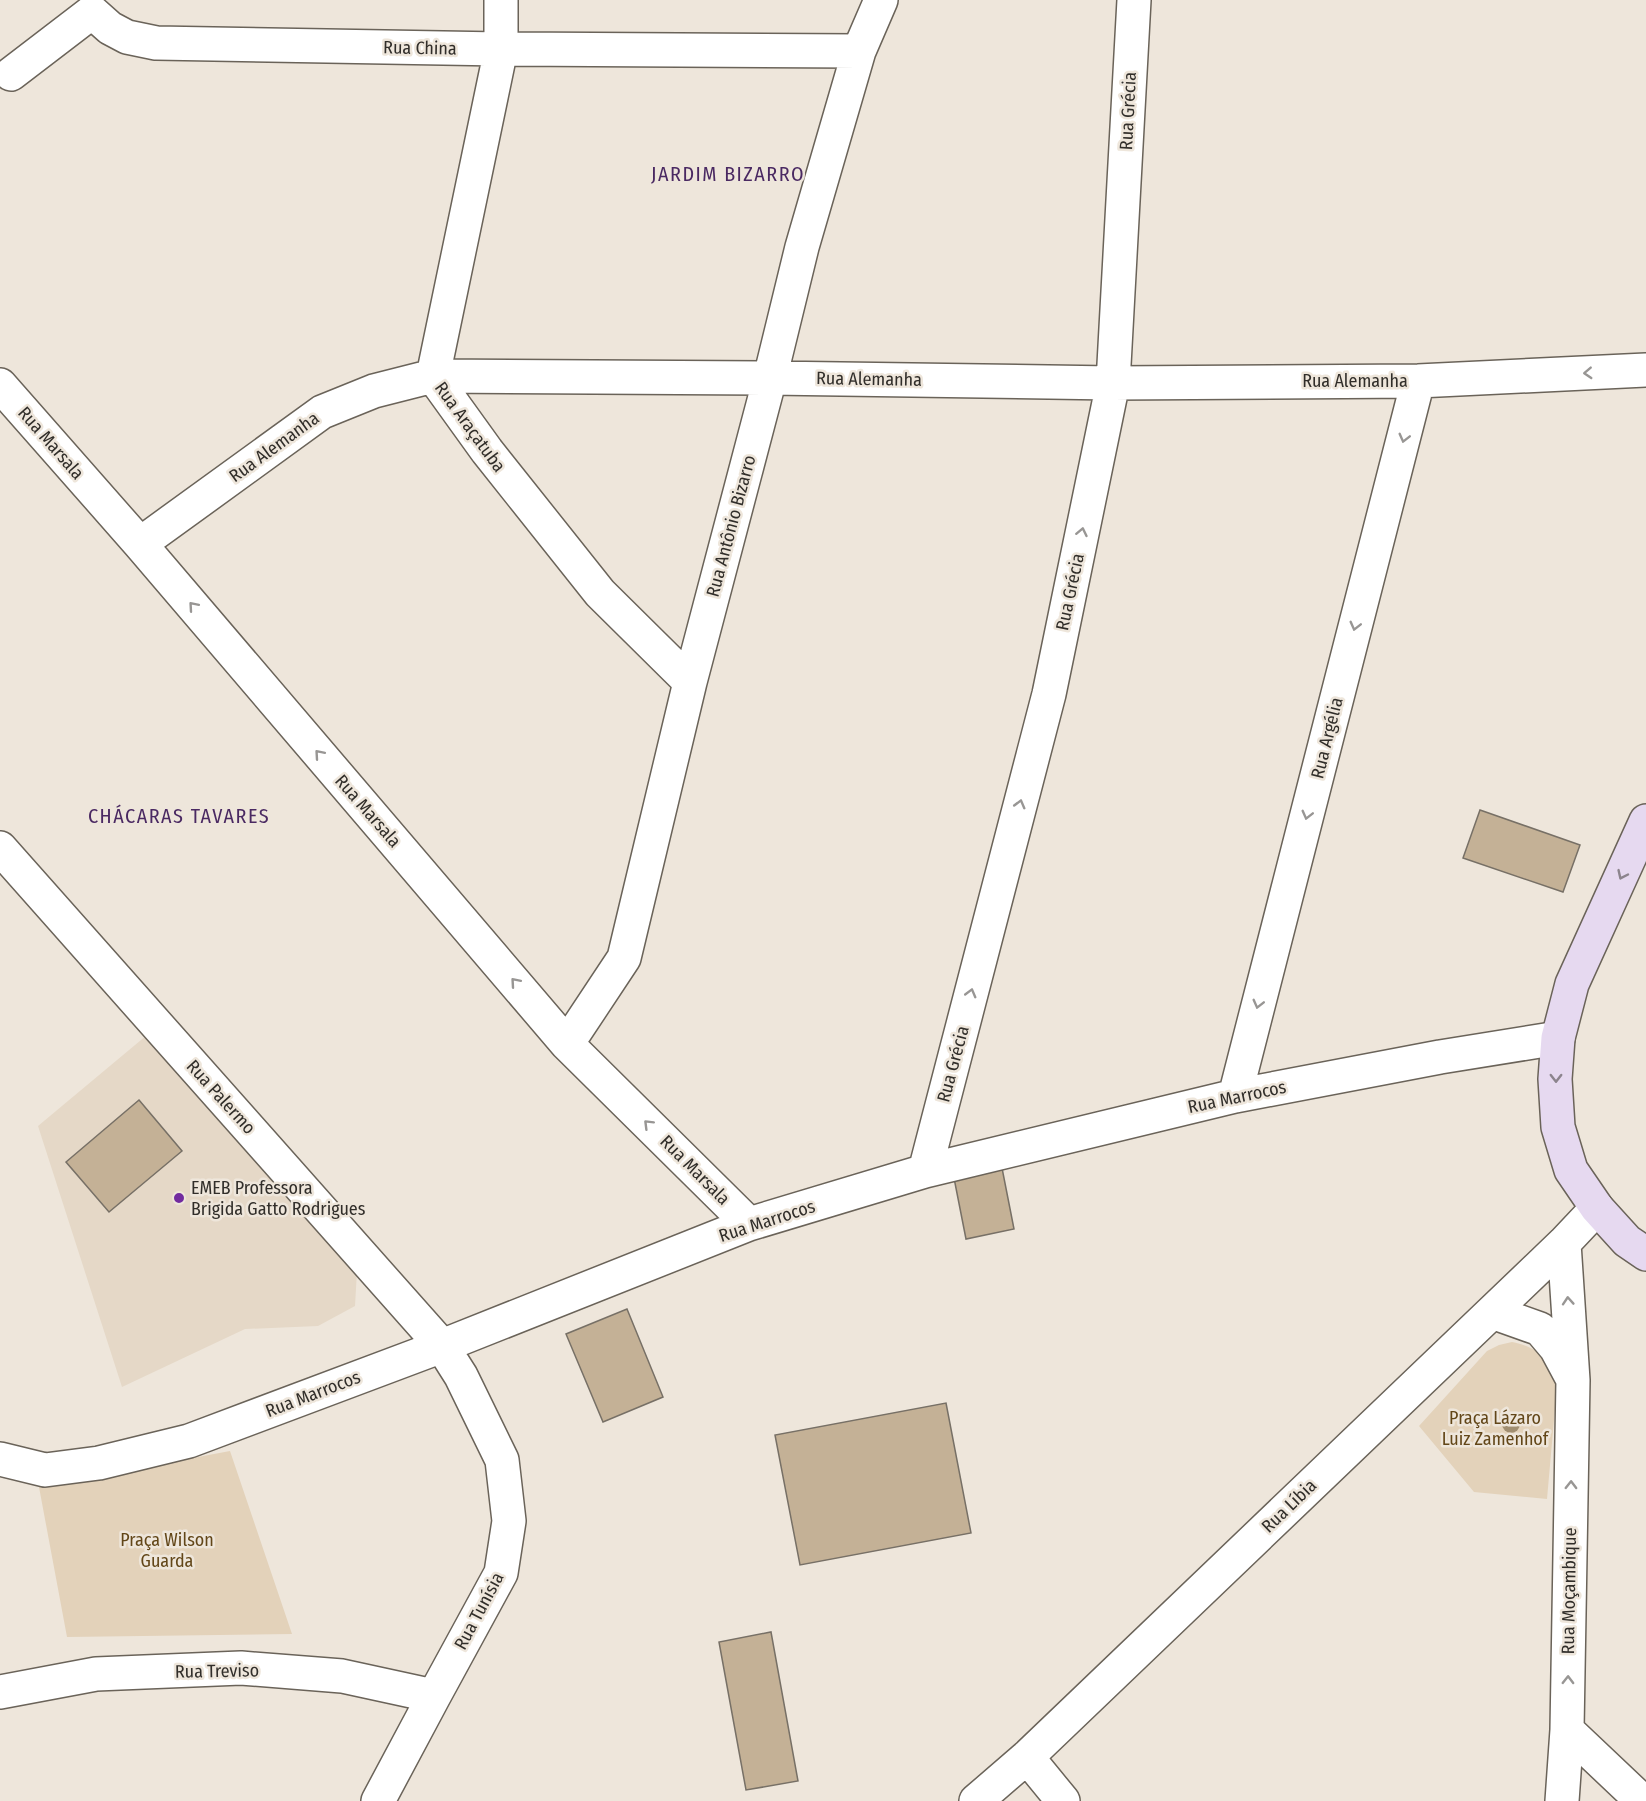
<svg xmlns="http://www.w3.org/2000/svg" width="1646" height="1801" viewBox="0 0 1646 1801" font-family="'Fira Sans Condensed',sans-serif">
<rect width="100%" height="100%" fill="#eee6db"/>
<!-- built -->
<path fill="#e5d8c7" d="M153,1030L357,1271L355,1306L318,1326L245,1329L122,1387L38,1126Z"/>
<!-- green -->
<path fill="#e3d2ba" d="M1512,1342C1538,1347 1553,1360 1557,1386L1547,1499L1474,1492L1419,1426L1487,1351L1499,1345Z
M230,1451L292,1634L67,1637L39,1487Z"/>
<!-- building -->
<path fill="#c4b196" stroke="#777066" stroke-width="1.5" d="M1480,810L1580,845L1563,892L1463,858Z
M139,1100L182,1151L109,1212L66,1162Z
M1002,1168L1014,1229L966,1239L954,1178Z
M627,1309L663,1397L603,1422L566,1334Z
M946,1403L971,1533L800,1565L775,1435Z
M771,1632L798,1781L746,1790L719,1642Z"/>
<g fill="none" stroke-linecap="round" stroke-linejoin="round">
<defs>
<path id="street" d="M501,0V49L433,376L487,451L600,593L690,682
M11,74L92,12L110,28L127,37L156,43L501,49L859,51
M0,385L140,544L567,1044L749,1224
M140,544L322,412L374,391L433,376L770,378L1113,383L1418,381L1646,370
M0,848L442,1346L461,1376L502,1460L509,1521L501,1573L434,1696L378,1801
M567,1044L624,958L690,682L770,378L802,247L859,51L881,0
M1235,1096L1418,381
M925,1171L1049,694L1113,383L1134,0
M1492,1312L1540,1329L1556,1348L1571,1376
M0,1459L45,1470L99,1463L189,1441L442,1346L749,1224L925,1171L1235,1096L1440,1057L1558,1038
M0,1692L96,1674L241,1668L342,1676L434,1696
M1567,1730L1642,1801
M1027,1757L1063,1801
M976,1801L1027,1757L1492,1312L1564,1243L1597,1208
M1562,1801L1567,1730L1573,1380L1564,1243"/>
<path id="secondary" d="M1646,821L1572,984L1558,1038L1555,1079L1558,1127L1571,1170L1597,1208L1627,1241L1646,1254"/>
</defs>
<!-- street casing -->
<use href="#street" stroke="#6a6359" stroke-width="36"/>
<!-- secondary casing -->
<use href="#secondary" stroke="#6a6359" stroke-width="36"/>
<!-- street -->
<use href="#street" stroke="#fff" stroke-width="33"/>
<!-- secondary -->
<use href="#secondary" stroke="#e6d9f0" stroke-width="33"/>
</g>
<!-- trees -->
<circle fill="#a18e70" cx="1511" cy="1424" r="9"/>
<!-- one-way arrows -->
<defs><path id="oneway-chevron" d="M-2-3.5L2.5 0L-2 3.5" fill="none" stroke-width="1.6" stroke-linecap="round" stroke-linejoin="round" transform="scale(1.5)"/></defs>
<g stroke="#989694">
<use href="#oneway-chevron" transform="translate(1588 373) rotate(177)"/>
<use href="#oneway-chevron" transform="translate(1404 438) rotate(104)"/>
<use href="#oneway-chevron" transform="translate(1082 532) rotate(-78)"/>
<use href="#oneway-chevron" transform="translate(193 606) rotate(-131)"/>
<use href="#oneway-chevron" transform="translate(1355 626) rotate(104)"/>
<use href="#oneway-chevron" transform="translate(319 754) rotate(-131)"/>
<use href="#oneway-chevron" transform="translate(1020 804) rotate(-75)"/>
<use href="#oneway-chevron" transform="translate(1307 815) rotate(104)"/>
<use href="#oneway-chevron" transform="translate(515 982) rotate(-131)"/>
<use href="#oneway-chevron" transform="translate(971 993) rotate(-75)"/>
<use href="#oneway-chevron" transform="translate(1258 1004) rotate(104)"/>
<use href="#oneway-chevron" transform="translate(648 1124) rotate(-135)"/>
<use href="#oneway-chevron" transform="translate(1568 1301) rotate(-94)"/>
<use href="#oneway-chevron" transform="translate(1571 1485) rotate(-89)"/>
<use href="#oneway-chevron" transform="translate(1568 1680) rotate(-89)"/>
</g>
<g stroke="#8c848d">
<use href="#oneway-chevron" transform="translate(1622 875) rotate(115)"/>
<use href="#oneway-chevron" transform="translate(1556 1078) rotate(90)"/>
</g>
<!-- markers -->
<circle fill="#722b9f" stroke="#eee6db" stroke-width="2" cx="179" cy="1198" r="6"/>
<g text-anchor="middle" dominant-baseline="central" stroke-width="5" stroke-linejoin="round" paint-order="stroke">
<!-- street labels -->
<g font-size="18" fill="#312e2a" stroke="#eee6db">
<text transform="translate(420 48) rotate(1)">Rua China</text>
<text transform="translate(1128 111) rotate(-87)">Rua Grécia</text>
<text transform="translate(869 379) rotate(1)">Rua Alemanha</text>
<text x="1355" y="381">Rua Alemanha</text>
<text transform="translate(470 427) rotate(54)">Rua Araçatuba</text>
<text transform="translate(51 443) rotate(49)">Rua Marsala</text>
<text transform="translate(274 447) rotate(-36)">Rua Alemanha</text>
<text transform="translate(731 526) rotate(-75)">Rua Antônio Bizarro</text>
<text transform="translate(1070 592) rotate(-78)">Rua Grécia</text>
<text transform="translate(1327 738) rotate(-76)">Rua Argélia</text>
<text transform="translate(368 811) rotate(49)">Rua Marsala</text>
<text transform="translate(953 1064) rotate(-75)">Rua Grécia</text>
<text transform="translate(221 1097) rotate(48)">Rua Palermo</text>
<text transform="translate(1237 1097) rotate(-12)">Rua Marrocos</text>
<text transform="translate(695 1170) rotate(45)">Rua Marsala</text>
<text transform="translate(767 1221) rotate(-18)">Rua Marrocos</text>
<text transform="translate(313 1394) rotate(-21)">Rua Marrocos</text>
<text transform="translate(1289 1506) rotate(-44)">Rua Líbia</text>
<text transform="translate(1569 1591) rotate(-89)">Rua Moçambique</text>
<text transform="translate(479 1611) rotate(-62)">Rua Tunísia</text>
<text transform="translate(217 1671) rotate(-1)">Rua Treviso</text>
</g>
<!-- poi labels -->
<g font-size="18" fill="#312e2a" stroke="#eee6db" text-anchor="start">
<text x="191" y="1188">EMEB Professora<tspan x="191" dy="21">Brigida Gatto Rodrigues</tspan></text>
</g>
<!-- park labels -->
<g font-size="18" fill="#624618" stroke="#eee6db">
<text x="1495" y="1418">Praça Lázaro<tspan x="1495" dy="21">Luiz Zamenhof</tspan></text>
<text x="167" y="1540">Praça Wilson<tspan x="167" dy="21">Guarda</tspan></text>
</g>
<!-- neighbourhood labels -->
<g font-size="20" letter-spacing="1.5" fill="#4a2962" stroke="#eee6db">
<text x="728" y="174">JARDIM BIZARRO</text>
<text x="179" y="816">CHÁCARAS TAVARES</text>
</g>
</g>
</svg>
